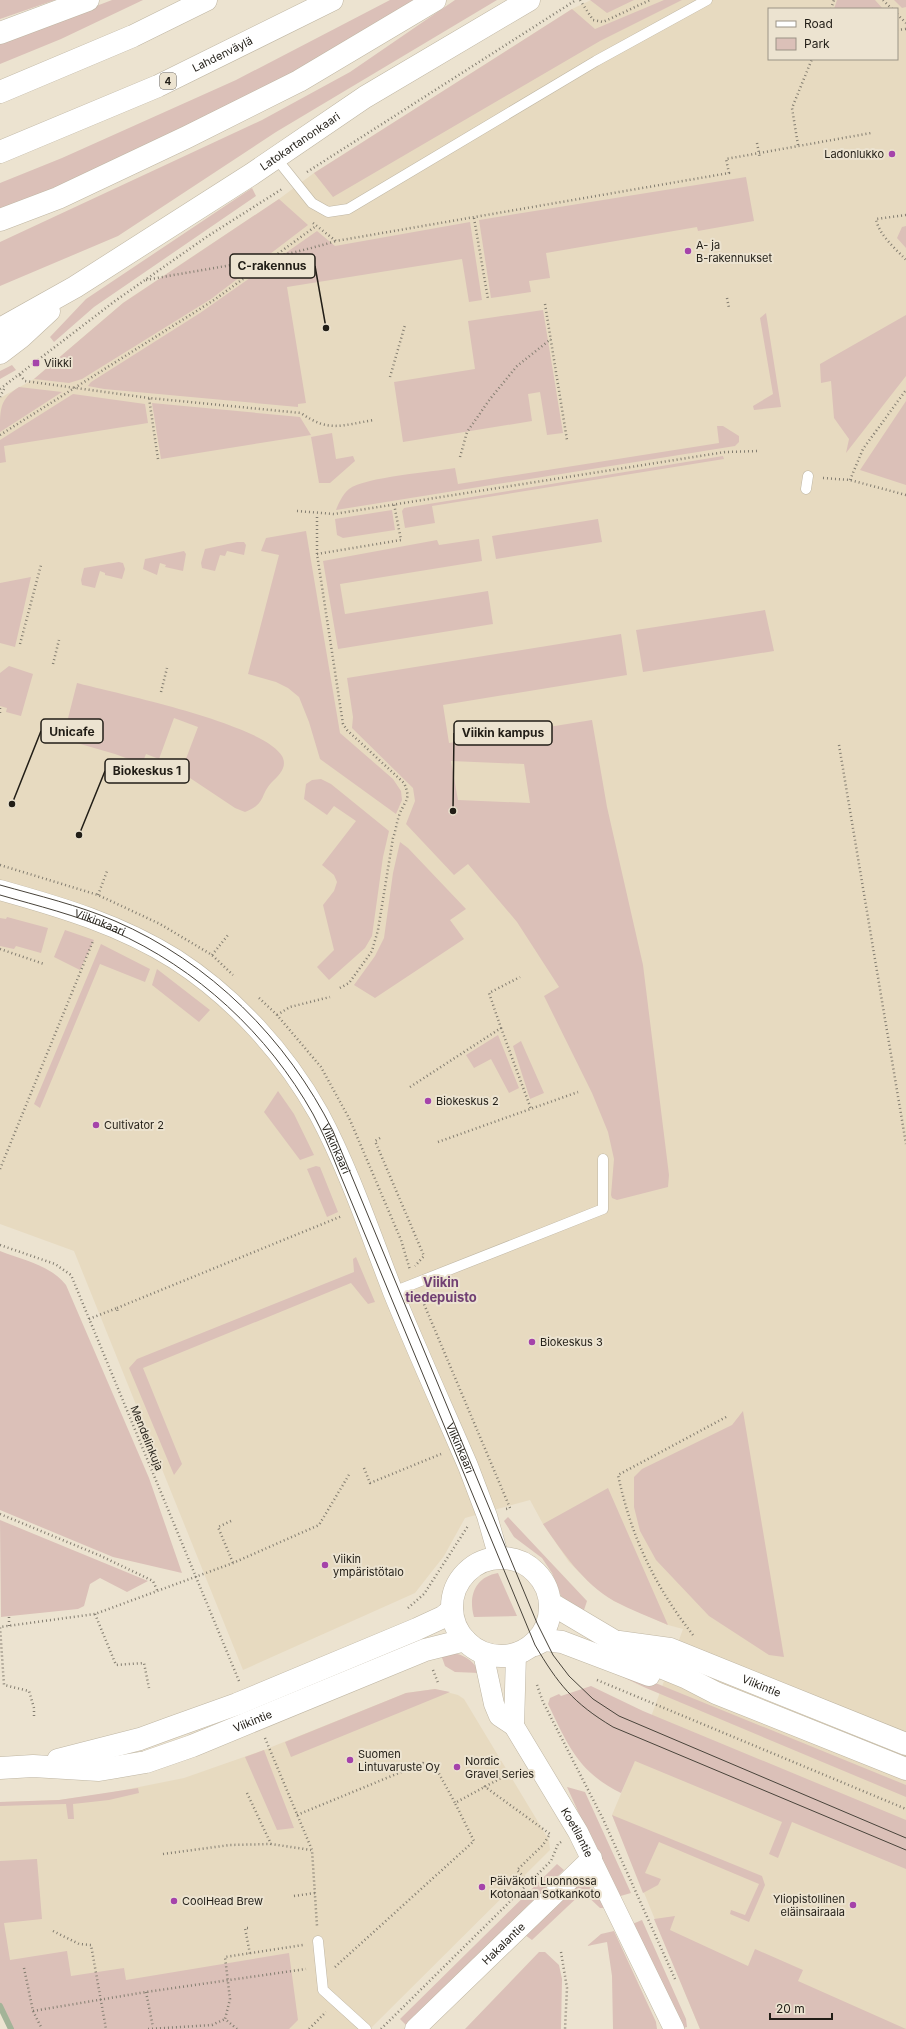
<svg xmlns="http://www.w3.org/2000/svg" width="906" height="2029" viewBox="0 0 906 2029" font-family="Inter,sans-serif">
<rect width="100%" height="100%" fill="#ece3d0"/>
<!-- built -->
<path fill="#e7dac0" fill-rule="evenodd" d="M591,0H906V2029H700L612,1815L636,1758L683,1629L668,1625L614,1601L591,1584L569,1562L543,1524L530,1500L465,1518L444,1556L415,1593L243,1670L74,1251L0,1224V398L34,379L123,303L279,199L314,173L572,9ZM769,9H897V59H769Z
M435,1689L458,1695L464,1699L549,1840L550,1850L370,2029H11L0,2006V1802L59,1800L109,1793L184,1778L264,1750L406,1693Z"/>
<!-- green -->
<path fill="#dbc0b8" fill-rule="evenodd" d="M0,0H55L0,19Z
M112,0H143L61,39L0,64V43Z
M390,0H420L345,47L141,153L0,211V183L62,158L236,80Z
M455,0H497L276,132L118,236L0,286V242L262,120L350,72Z
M590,0H634L607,13Z
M664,0H682L600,41L333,197L314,173L572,9L595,29Z
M837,0H875L883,9H834Z
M894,0H906V7L902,8Z
M746,177L754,221L698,231L697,227L546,253L550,278L529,281L531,292L491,298L479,220Z
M252,188L256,196L94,307L54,342L50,337L86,299Z
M279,199L308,225L211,299L82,379L69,383L34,379L123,303Z
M470,222L482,300L469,302L462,259L287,287L306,403L298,404V407L104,389L88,386L91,382L200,313L317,231L335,246Z
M906,226V248L897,238L902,227Z
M543,310L563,433L547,435L540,392L528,394L532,421L403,442L394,382L475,369L468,321Z
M766,313L781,407L754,410L753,406L773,394L760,318Z
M906,315V376L846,453L849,439L834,418L831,381L821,383L820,364Z
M12,365L16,370L0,379V371Z
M19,387L62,392L0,432C0,408 0,399 19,387Z
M73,394L145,404L148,423L4,446L6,462L0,463V440Z
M906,401V485L860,470Z
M152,403L300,417L311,435L161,459Z
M717,426H723L739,436V442L735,446L336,510C339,502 343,494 349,489C365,477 432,472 455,468L458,484L719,443Z
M332,433L336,459L353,456L355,461L330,483H319L311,437Z
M723,456L724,459L432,506L435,523L405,528L402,511L404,508Z
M392,510L395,530L343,538L337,535L335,519Z
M598,519L602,542L496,559L492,536Z
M306,531L340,733L393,779L401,791L402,800L396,814L320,759L309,722L299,697L288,688L276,682L248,674L279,555L261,551L266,538Z
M479,539L482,561L340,584L345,614L488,591L493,624L338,649L323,561L437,540L439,545Z
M237,542H244L246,545L244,555L227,551L225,556L220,555L215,571L202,568L201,563L205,549Z
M184,551L186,554L183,571L165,567L166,565L160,563L157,575L143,569L145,559Z
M119,562L123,563L125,569L122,579L105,575V573L100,571L95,588L82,585L81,580L84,568Z
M31,577L15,647L0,643V583Z
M765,610L774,651L643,672L636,630Z
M621,634L627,675L443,705L449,743L592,720L607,807L643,965L669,1175L668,1187L617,1200L612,1198L611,1195L614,1159L608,1132L592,1093L544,996L559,987L517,922L468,864L454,875L406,824L415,801L413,788L352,728L353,717L347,678ZM451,761L524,764L530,803L458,800Z
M9,666L33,674L21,716L6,712L7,708L0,706V673Z
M77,683C115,693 264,724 282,756C288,767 279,775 272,782C259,796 267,803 245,812L235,808L181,772L198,727L174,718L159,759L146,754L142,764L115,754L70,741L64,734Z
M321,779L331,784L389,831L383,857L372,936L365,948L329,980L317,967L334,950L323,905L334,891L337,882L334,875L322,865L356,821L334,806L327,815L304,799L306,784L312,780Z
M400,842L408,848L466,909L450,920L464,939L375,998L354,985L375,956L384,938L393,873Z
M7,917L48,928L41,953L16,946L14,949L0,946V918L6,919Z
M65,930L94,940L80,970L54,957Z
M101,944L150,969L145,982L100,964L40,1108L34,1104Z
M157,969L210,1010L199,1022L152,985Z
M498,1035L519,1088L509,1093L491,1059L474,1068L466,1055Z
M521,1041L544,1093L530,1099L513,1046Z
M278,1091L294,1114L314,1155L300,1160L264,1112Z
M316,1166L320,1167L338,1212L327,1217L307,1169Z
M0,1251C23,1260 50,1265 66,1285L149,1478L182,1573L113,1557L0,1510Z
M356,1257L375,1302L368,1304L351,1283L143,1368L182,1464L174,1475L129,1368L137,1359L354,1272L353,1259Z
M743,1411L784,1657L769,1655L709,1616L656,1560L640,1531L634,1507V1477L642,1469L732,1425Z
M608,1488L668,1625C650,1617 631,1610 614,1601C583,1583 563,1553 543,1524Z
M508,1517L587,1601L583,1613L561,1596L552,1573L542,1558L514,1537L504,1521Z
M0,1520L148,1581L127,1592L100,1578L90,1584L84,1606L78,1609L1,1617Z
M498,1573L517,1616L474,1617C468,1596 475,1577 498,1573Z
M440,1652C458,1652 471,1656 480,1673L455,1672L445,1666Z
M599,1660L906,1785V1797L646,1688L597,1665Z
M591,1686L643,1711L906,1820V1869L792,1822L778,1858L769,1854L782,1822L635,1761L621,1793C578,1772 568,1745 548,1704L550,1698L559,1694L561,1696Z
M435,1689L450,1692L291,1757L285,1742L406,1693Z
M264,1750L294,1828L277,1830L245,1757Z
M567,1787L585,1792L631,1893L617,1897Z
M138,1788L139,1793L109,1800L73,1804L74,1819H68L66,1804L0,1806V1802L59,1800Z
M612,1815L762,1876L765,1885L749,1922L730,1914L731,1910L745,1915L759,1884L659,1842L645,1873L661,1879L658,1885L643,1893Z
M37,1859L42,1919L4,1923L10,1960L67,1951L71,1976L124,1968L126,1980L289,1953L298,2020L289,2029H11L0,2006V1861Z
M557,1864L564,1870L406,2025L400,2019Z
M583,1884C596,1887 599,1897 605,1908H600L583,1892L532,1940L525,1935L575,1886Z
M675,1916L670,1930L748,1966L755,1949L803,1970L798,1981L906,2029H700L654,1919Z
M642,1920L686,2019L687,2027L683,2028L630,1925Z
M614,1931L656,2022L657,2029H613L612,1976L607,1942L587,1946L601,1934Z
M539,1952H545L559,1965L562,1979L561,2029H465Z"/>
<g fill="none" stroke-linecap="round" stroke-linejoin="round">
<!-- stream -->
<path stroke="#a3b498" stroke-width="6" d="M0,2006L11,2029"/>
<defs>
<path id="service" d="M276,158L312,203L328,212L348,209L596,61L707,0
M806,489L808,476
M393,1292L603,1209V1159
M318,1941L323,1990L366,2029"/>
<g id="minor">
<path id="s1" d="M0,890C61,907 121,925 175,959C234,997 285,1053 319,1114C349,1170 370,1233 393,1292C417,1351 443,1408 468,1466L487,1516L499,1558"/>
<path id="s2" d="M483,1653L494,1704L499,1716L514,1726L578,1832L674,2029"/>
<path d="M514,1726L516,1654"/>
<path id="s3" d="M415,2029L592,1858"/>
</g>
<g id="tertiary">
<path id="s4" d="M0,329L75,287L252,174L365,97L529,0"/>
<path d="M0,353L21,337L49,311"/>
</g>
<g id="primary">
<circle cx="501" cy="1607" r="49"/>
<path d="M550,1603L614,1641L641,1659L685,1677L716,1693L906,1769"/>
<path id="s5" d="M619,1642L670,1649L906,1744"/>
<path d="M535,1645L545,1640L562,1642L649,1675"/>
<path d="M58,1760L140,1739L170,1728L237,1704L417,1629L443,1617L452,1610"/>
<path id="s6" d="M0,1768L33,1766L99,1770L146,1762L192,1746L425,1650L465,1640"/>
</g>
<g id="motorway">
<path d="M0,33L88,0"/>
<path d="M0,92L133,36L206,0"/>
<path id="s7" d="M0,152L158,86L332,0"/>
<path d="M0,220L58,198L187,137L299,81L435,0"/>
</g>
</defs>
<!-- service casing -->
<use href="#service" stroke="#bfb6a3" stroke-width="11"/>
<!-- minor casing -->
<use href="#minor" stroke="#bfb6a3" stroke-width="21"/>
<!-- tertiary casing -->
<use href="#tertiary" stroke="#bfb6a3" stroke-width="23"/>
<!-- primary casing -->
<use href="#primary" stroke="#bfb6a3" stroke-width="23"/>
<!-- motorway casing -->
<use href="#motorway" stroke="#bfb6a3" stroke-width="23"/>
<!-- path -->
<path stroke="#837d70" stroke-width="2.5" stroke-dasharray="1 3" stroke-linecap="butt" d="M580,0L593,20L603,22L650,0
M883,0L892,9
M831,9L834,0
M897,14L906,23
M897,30L906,29
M757,143L760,158
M798,145L792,108L812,59
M307,172L576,0
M906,215L876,219C879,235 895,248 906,260
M474,218L488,299
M313,223L336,241L729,173L726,159L871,133
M146,280C210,268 274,260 336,241
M727,298L729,308
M545,304L567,440
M20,375L25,381L149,398
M390,377L405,325
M0,389L115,301L208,236L282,189
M0,397L5,387
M0,435L214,300L316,226
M460,457L467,432L490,399L517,366L551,339
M158,459L149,398L301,413C329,433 342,425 374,420
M823,478L850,480L906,495
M850,480L863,449L906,390
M297,511L334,514L725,452L759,451
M317,517V554L343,724L347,730L404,783C411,799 406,799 400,813C397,820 396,830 393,838L378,930L372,951L349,983L338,989
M317,554L401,540L394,504
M20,644L41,565
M53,664L59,640
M161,692L167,668
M0,708V713
M839,745L906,1144
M0,865L98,895L160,924L212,955L233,975
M98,895L107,871
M0,949L44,964
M212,955L228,935
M259,998L277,1015L321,1067L350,1120L401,1240L410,1270
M277,1015L290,1007L330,997
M501,1028L531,1109
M410,1087L501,1028L489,993L520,977
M380,1138L375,1141L424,1256L415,1266
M438,1142L578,1092
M0,1169L93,941
M0,1245L55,1264L71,1275L239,1681
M421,1297L510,1508L506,1509
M117,1308L342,1216
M89,1319L117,1308L118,1313
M364,1468L370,1483L441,1454
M0,1514L101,1556L153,1581L157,1590
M231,1521L218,1527L233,1563
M408,1608L424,1594L468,1526
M95,1614L116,1665L144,1663L149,1688
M9,1617V1626
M693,1635C654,1585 631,1536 618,1475L728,1416
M433,1670L438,1683
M597,1680L906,1809
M537,1685L543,1702L603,1819L675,1979
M34,1716V1708L29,1691L4,1685L0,1627L95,1614L233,1563L319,1525L350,1473
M265,1738L312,1850L317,1926
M484,1786L550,1834L543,1845L517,1870L529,1882
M247,1793L271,1844L311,1850
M297,1815L423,1763L437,1770L455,1803L512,1772
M163,1854L230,1845L271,1844
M294,1896L315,1893
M248,1928H245L250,1954
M53,1931L79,1944L91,1945L106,2029
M561,1952L567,1988L565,2029
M335,1967L474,1841L455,1803
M24,1968L33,2011L42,2029
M146,1992L153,2027
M33,2011L146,1992L306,1969
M148,2029L212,2025L225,2019
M237,2029L225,2019L230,1999L225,1957L303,1945
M309,2029L326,2012
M381,2029L551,1861L558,1844L561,1842"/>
<!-- service -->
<use href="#service" stroke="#fff" stroke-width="10"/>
<!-- minor -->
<use href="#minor" stroke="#fff" stroke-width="20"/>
<!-- tertiary -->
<use href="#tertiary" stroke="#fff" stroke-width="22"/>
<!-- primary -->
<use href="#primary" stroke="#fff" stroke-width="22"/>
<!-- motorway -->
<use href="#motorway" stroke="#fff" stroke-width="22"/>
<!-- tram -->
<path stroke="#48433a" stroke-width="1" d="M0,885C39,896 78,905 115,921C210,962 287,1039 333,1131L537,1623L553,1655L569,1676L593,1699L619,1716L906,1838
M0,895C38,906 76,915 113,931C197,968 268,1034 313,1114C322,1131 330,1149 337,1167L535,1645C558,1684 573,1703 613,1727L906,1850"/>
</g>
<!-- markers -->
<g fill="#a543aa" stroke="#ece3d0" stroke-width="1.5">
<circle cx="892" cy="154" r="4"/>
<circle cx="688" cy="251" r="4"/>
<rect x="32" y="359" width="8" height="8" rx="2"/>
<circle cx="428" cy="1101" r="4"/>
<circle cx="96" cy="1125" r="4"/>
<circle cx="532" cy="1342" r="4"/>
<circle cx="325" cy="1565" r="4"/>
<circle cx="350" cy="1760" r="4"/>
<circle cx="457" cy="1767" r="4"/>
<circle cx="482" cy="1887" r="4"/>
<circle cx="174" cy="1901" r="4"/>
<circle cx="853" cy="1905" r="4"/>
</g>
<g text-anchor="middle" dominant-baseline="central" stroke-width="4" stroke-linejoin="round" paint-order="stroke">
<!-- shield labels -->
<rect fill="#ece3d0" stroke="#5f594e" stroke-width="1" x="160" y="73" width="16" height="16" rx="3"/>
<g font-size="10" font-weight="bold" fill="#221e17">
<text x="168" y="81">4</text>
</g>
<!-- street labels -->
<g font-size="11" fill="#221e17" stroke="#ece3d0">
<text stroke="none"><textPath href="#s7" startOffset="243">Lahdenväylä</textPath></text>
<text stroke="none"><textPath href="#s4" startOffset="354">Latokartanonkaari</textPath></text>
<text stroke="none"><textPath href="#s1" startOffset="105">Viikinkaari</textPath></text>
<text stroke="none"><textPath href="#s1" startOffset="441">Viikinkaari</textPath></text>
<text transform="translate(147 1438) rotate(68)">Mendelinkuja</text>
<text stroke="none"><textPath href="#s1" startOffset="765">Viikinkaari</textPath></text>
<text stroke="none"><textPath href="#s5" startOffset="150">Viikintie</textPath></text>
<text stroke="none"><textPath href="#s6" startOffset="261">Viikintie</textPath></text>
<text stroke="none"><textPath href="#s2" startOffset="207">Koetilantie</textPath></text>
<text stroke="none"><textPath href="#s3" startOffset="123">Hakalantie</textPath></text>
</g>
<!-- poi labels -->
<g font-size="11" fill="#221e17" stroke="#ece3d0" text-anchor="start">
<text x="884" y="154" text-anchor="end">Ladonlukko</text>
<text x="696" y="245">A- ja<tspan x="696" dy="13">B-rakennukset</tspan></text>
<text x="44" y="363">Viikki</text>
<text x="436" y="1101">Biokeskus 2</text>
<text x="104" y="1125">Cultivator 2</text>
<text x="540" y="1342">Biokeskus 3</text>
<text x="333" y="1559">Viikin<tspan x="333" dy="13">ympäristötalo</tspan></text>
<text x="358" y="1754">Suomen<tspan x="358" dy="13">Lintuvaruste Oy</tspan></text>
<text x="465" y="1761">Nordic<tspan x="465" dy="13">Gravel Series</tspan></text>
<text x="490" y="1881">Päiväkoti Luonnossa<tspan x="490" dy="13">Kotonaan Sotkankoto</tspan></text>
<text x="845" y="1899" text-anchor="end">Yliopistollinen<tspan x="845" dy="13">eläinsairaala</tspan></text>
<text x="182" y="1901">CoolHead Brew</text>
</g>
<!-- quarter labels -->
<g font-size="13" font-weight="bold" fill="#714073" stroke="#ece3d0">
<text x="441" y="1282">Viikin<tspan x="441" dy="15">tiedepuisto</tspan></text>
</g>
</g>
<!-- callouts -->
<path fill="none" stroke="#221e17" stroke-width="1.5" d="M326 328L315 266M12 804L41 731M453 811L454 733M79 835L105 771"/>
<g fill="#221e17" stroke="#ece3d0" stroke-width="1.5">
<circle cx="326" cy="328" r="4"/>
<circle cx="12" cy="804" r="4"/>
<circle cx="453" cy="811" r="4"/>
<circle cx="79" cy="835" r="4"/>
</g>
<g fill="#ece3d0" stroke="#221e17" stroke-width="1.5">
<rect x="230" y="254" width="85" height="24" rx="4"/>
<rect x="41" y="719" width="62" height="24" rx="4"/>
<rect x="454" y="721" width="98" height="24" rx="4"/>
<rect x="105" y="759" width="84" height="24" rx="4"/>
</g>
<g font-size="12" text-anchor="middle" font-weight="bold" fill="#221e17">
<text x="272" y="270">C-rakennus</text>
<text x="72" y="736">Unicafe</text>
<text x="503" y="737">Viikin kampus</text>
<text x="147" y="775">Biokeskus 1</text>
</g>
<!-- legend -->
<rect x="768" y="8" width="130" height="52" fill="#ece3d0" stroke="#9b9486"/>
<rect x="776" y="21" width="20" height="6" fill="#ffffff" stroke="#9b9486"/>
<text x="804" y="28" font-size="12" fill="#221e17">Road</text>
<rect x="776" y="38" width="20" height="12" fill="#dbc0b8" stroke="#9b9486"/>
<text x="804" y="48" font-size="12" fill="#221e17">Park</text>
<!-- scale -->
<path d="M770 2013v6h62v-6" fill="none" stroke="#221e17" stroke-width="2"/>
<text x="776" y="2013" font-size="12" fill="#221e17" stroke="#ece3d0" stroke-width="3" paint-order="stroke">20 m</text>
</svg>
